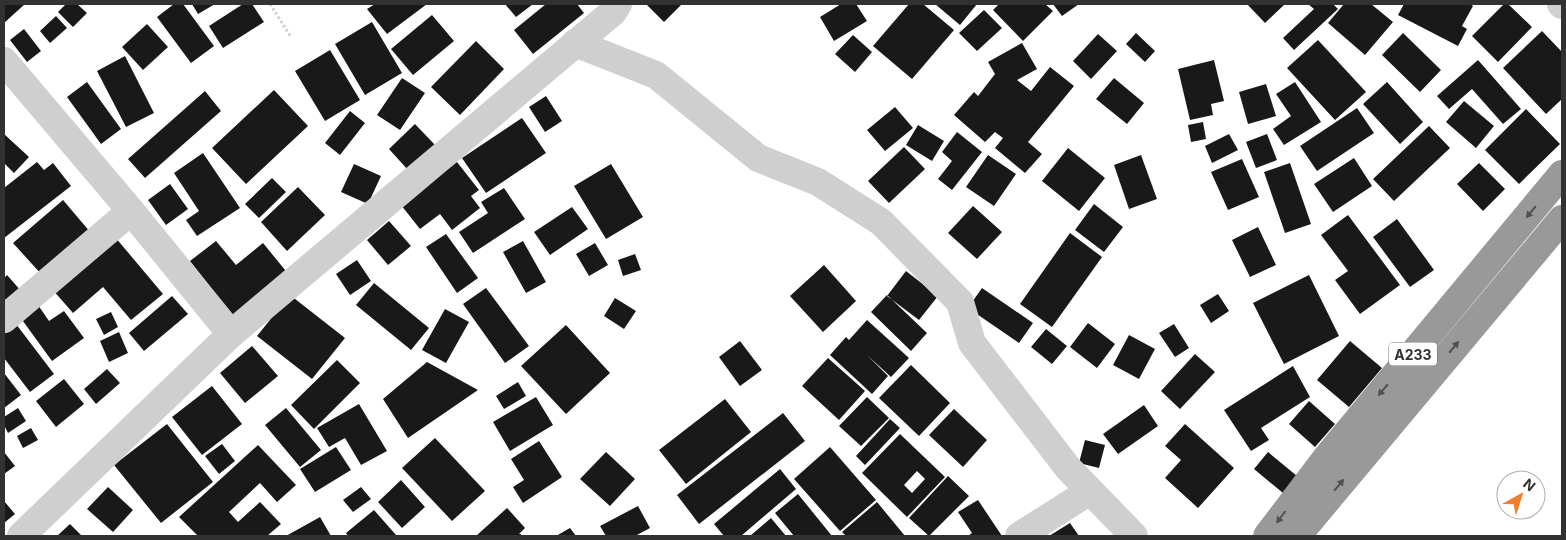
<svg xmlns="http://www.w3.org/2000/svg" width="1566" height="540" viewBox="0 0 1566 540" font-family="Inter,sans-serif">
<rect width="100%" height="100%" fill="#fff"/>
<!-- building -->
<path fill="#191919" fill-rule="evenodd" d="M4,4H25L4,23Z
M66,4H77L87,13L73,27L58,12Z
M174,4H183L214,46L191,63L157,17Z
M192,4H215L198,14Z
M243,4H252L264,22L223,48L209,26Z
M375,4H427L387,34L367,9Z
M505,4H533L516,17Z
M546,4H577L584,13L533,54L514,30Z
M646,4H682L664,22Z
M841,4H856L867,21L834,41L820,17Z
M909,4H923L954,30L912,79L873,46Z
M935,4H977L960,25Z
M999,4H1045L1053,11L1023,41L993,10Z
M1053,4H1079L1062,16Z
M1247,4H1285L1265,23Z
M1308,4H1333L1338,9L1294,50L1283,38L1314,9Z
M1344,4H1371L1393,22L1365,55L1328,23Z
M1404,4H1470L1473,6L1462,26L1467,29L1458,46L1398,15Z
M1504,4H1508L1532,27L1498,62L1472,36Z
M984,10L1002,28L977,51L959,33Z
M432,15L454,41L413,75L391,49Z
M56,16L67,28L50,43L40,31Z
M372,22L402,73L365,95L335,44Z
M147,24L168,47L143,70L122,47Z
M24,29L41,51L27,62L10,40Z
M1542,31L1562,52V99L1546,114L1503,68Z
M1136,33L1155,51L1145,62L1126,44Z
M1403,33L1441,70L1420,92L1382,55Z
M1098,34L1117,51L1091,79L1073,61Z
M853,35L872,52L855,72L835,54Z
M1318,40L1366,92L1335,120L1287,68Z
M476,41L504,69L460,115L431,87Z
M1022,43L1037,69L1017,80L1031,91L1050,67L1074,86L1028,142L1042,154L1025,173L995,148L1003,138L995,132L985,142L954,115L974,92L978,96L995,74L988,62Z
M330,50L360,100L325,121L295,71Z
M125,56L154,113L126,127L97,71Z
M1214,60L1224,101L1211,104L1213,115L1190,120L1178,69Z
M1478,60L1521,109L1503,124L1472,89L1449,109L1437,96Z
M402,78L425,93L400,130L377,115Z
M1114,78L1144,103L1127,124L1096,99Z
M87,82L121,129L101,144L67,97Z
M1295,82L1321,122L1284,145L1273,129L1291,116L1276,94Z
M1387,82L1423,122L1400,144L1363,104Z
M1266,84L1276,116L1248,124L1239,92Z
M274,90L308,126L246,184L212,148Z
M205,91L221,111L145,178L128,159Z
M546,96L562,121L545,132L529,107Z
M1464,101L1494,126L1476,148L1446,122Z
M895,107L913,128L885,151L867,130Z
M1357,108L1374,133L1317,171L1300,146Z
M1526,109L1560,144L1519,184L1485,150Z
M350,111L365,123L340,155L325,143Z
M522,118L546,153L486,193L462,158Z
M1203,122L1206,139L1191,142L1188,125Z
M415,124L435,145L408,170L389,149Z
M918,125L944,141L932,161L906,145Z
M1429,126L1450,148L1394,201L1373,179Z
M957,132L982,152L952,190L938,179L952,161L942,152Z
M4,134L29,157L14,173L4,163Z
M1229,134L1238,150L1212,163L1205,146Z
M1267,134L1277,160L1256,168L1246,142Z
M904,147L925,169L889,203L868,181Z
M1068,148L1105,178L1079,211L1042,181Z
M203,153L240,208L197,236L186,220L199,211L174,173Z
M988,155L1016,174L994,206L966,187Z
M1141,155L1157,199L1129,209L1114,165Z
M1354,158L1372,186L1333,212L1314,184Z
M1242,159L1259,197L1228,210L1211,172Z
M37,162L44,170L53,163L71,186L4,238V188Z
M457,162L479,190L471,196L480,208L452,230L440,214L420,229L401,205Z
M1290,163L1311,224L1285,233L1264,172Z
M1479,163L1505,189L1483,211L1457,184Z
M354,164L381,176L368,204L341,192Z
M611,164L643,217L606,239L574,186Z
M272,178L286,192L259,218L245,204Z
M170,184L188,209L166,225L148,200Z
M298,187L325,215L287,251L261,222Z
M504,188L525,219L473,253L459,232L488,213L481,202Z
M63,200L91,233L42,275L13,243Z
M1094,204L1123,227L1104,252L1075,230Z
M973,206L1002,232L977,259L948,233Z
M572,207L588,229L550,255L534,232Z
M1348,215L1400,285L1360,314L1335,280L1348,271L1321,235Z
M1397,219L1434,270L1410,287L1373,237Z
M389,221L411,246L388,265L367,240Z
M1258,227L1276,265L1250,277L1232,240Z
M1070,233L1102,257L1052,327L1020,304Z
M446,234L478,278L457,293L426,247Z
M115,237L163,294L131,320L103,287L73,313L52,289Z
M216,241L236,265L263,243L290,276L235,319L190,261Z
M523,241L546,282L526,293L503,252Z
M595,243L608,265L589,276L576,254Z
M635,254L641,270L623,276L618,260Z
M357,260L371,281L350,295L336,274Z
M824,265L856,301L823,332L790,296Z
M906,271L938,296L919,320L887,296Z
M7,275L22,292L4,308V278Z
M1309,275L1339,336L1284,364L1253,303Z
M374,283L429,328L411,350L356,305Z
M486,288L529,346L505,363L463,304Z
M982,288L1033,323L1019,343L968,308Z
M1218,294L1229,311L1211,323L1200,305Z
M290,295L345,338L312,379L257,336Z
M887,295L927,333L911,351L871,312Z
M172,296L188,314L144,351L129,333Z
M615,298L636,311L624,329L604,316Z
M38,305L49,321L64,311L84,338L52,361L20,317Z
M445,309L469,322L446,363L422,350Z
M111,312L118,327L104,335L96,319Z
M867,320L909,358L891,377L867,355L888,376L872,394L830,355L846,337L849,340Z
M1088,323L1115,344L1097,368L1070,347Z
M16,324L54,374L30,392L4,358V333Z
M1174,324L1189,348L1175,357L1159,333Z
M566,325L610,373L566,414L521,366Z
M1046,329L1067,346L1052,364L1031,347Z
M119,332L128,353L109,362L100,341Z
M1129,335L1155,349L1139,379L1113,365Z
M740,341L762,370L740,386L719,357Z
M1350,341L1382,368L1349,407L1317,380Z
M252,346L278,376L245,403L220,373Z
M1195,354L1215,372L1180,409L1161,391Z
M828,358L865,391L839,420L802,386Z
M337,360L360,383L314,429L291,405Z
M427,362L478,390L408,438L383,399Z
M911,365L950,403L919,436L879,398Z
M1293,366L1310,397L1261,428L1269,440L1251,451L1224,410Z
M107,369L120,383L96,404L84,389Z
M4,373L21,395L4,408Z
M64,379L84,404L56,427L36,401Z
M518,382L526,396L504,409L496,396Z
M212,386L242,424L202,455L172,417Z
M536,397L553,425L510,451L493,422Z
M867,397L889,418L861,446L839,426Z
M725,399L751,432L686,484L659,450Z
M1309,401L1335,424L1315,447L1289,424Z
M359,404L387,451L361,465L345,438L329,447L317,428Z
M1144,405L1158,426L1118,454L1103,434Z
M18,408L26,421L8,433L4,425V417Z
M286,408L321,450L300,467L265,425Z
M954,409L987,440L963,467L929,435Z
M783,413L805,441L699,524L677,495Z
M890,419L900,428L865,465L856,456Z
M167,424L213,482L161,523L114,465Z
M1185,424L1234,468L1198,508L1165,478L1181,460L1165,446Z
M31,428L38,440L23,448L17,436Z
M900,434L945,477L907,517L862,473ZM917,471L925,479L912,493L904,485Z
M435,438L485,491L452,521L402,468Z
M1085,440L1105,445L1099,468L1079,463Z
M539,441L562,477L523,503L513,487L524,480L511,459Z
M222,444L235,461L219,474L205,456Z
M258,445L296,485L277,502L260,483L229,512L238,522L260,502L281,524L267,536H198L179,517Z
M336,447L351,470L315,492L300,469Z
M830,447L876,500L840,531L794,479Z
M4,452L15,466L4,474Z
M606,452L635,479L610,506L580,479Z
M1268,452L1297,476L1283,493L1254,469Z
M780,469L796,489L741,536H724L714,524Z
M948,476L969,496L929,536L909,518Z
M401,480L425,507L402,528L378,502Z
M108,487L133,510L113,532L87,509Z
M361,487L371,499L353,512L343,500Z
M798,494L832,536H794L775,513Z
M978,500L1002,536H968L972,533L958,512Z
M4,501L15,514L4,523Z
M877,502L905,536H846L842,532Z
M638,506L650,528L635,536H606L600,526Z
M507,508L525,528L519,534H521V536H476Z
M374,510L396,535L348,536L346,533Z
M320,517L331,536H286Z
M771,518L786,536H750Z
M1070,523L1079,536H1049Z
M70,524L82,536H57Z
M570,528L576,536H556Z"/>
<g fill="none" stroke-linecap="round" stroke-linejoin="round">
<!-- path -->
<path stroke="#cfcfcf" stroke-width="3" stroke-dasharray="2.5 2.5" stroke-linecap="butt" d="M270,4L291,37"/>
<!-- street -->
<path stroke="#cfcfcf" stroke-width="28" d="M1561,4L1562,5
M575,43L656,75L758,158L818,182L881,222L960,302L972,343L1068,468L1134,536
M4,61L131,211L231,334
M4,319L131,211
M21,536L231,334L613,12L618,4
M1019,536L1090,491"/>
<!-- highway -->
<path stroke="#999" stroke-width="28" d="M1267,536L1327,457L1562,174
M1297,536L1562,219"/>
</g>
<!-- one-way arrows -->
<defs><path id="oneway-solid" d="M-6-.8H1V-3.2L6.5 0L1 3.2V.8H-6Z" transform="scale(1.25)"/></defs>
<g fill="#515151">
<use href="#oneway-solid" transform="translate(1531 212) rotate(130)"/>
<use href="#oneway-solid" transform="translate(1454 347) rotate(-50)"/>
<use href="#oneway-solid" transform="translate(1383 390) rotate(130)"/>
<use href="#oneway-solid" transform="translate(1339 485) rotate(-50)"/>
<use href="#oneway-solid" transform="translate(1281 517) rotate(127)"/>
</g>
<g text-anchor="middle" dominant-baseline="central" stroke-width="5" stroke-linejoin="round" paint-order="stroke">
<!-- shield labels -->
<rect fill="#fff" stroke="#707070" stroke-width="1" x="1389" y="342.5" width="48" height="23" rx="4"/>
<g font-size="14" font-weight="bold" fill="#323232">
<text x="1413" y="354">A233</text>
</g>
</g>
<!-- border -->
<rect width="1566" height="540" fill="none" stroke="#323232" stroke-width="10"/>
<!-- north arrow -->
<g transform="translate(1521 495) rotate(39)"><circle r="24" fill="#ffffff" stroke="#adadad"/>
<path d="M0-4L9 19L0 12L-9 19Z" fill="#ef7e2e"/>
<text y="-8" font-size="14" font-weight="bold" text-anchor="middle" fill="#323232">N</text>
</g>
</svg>
